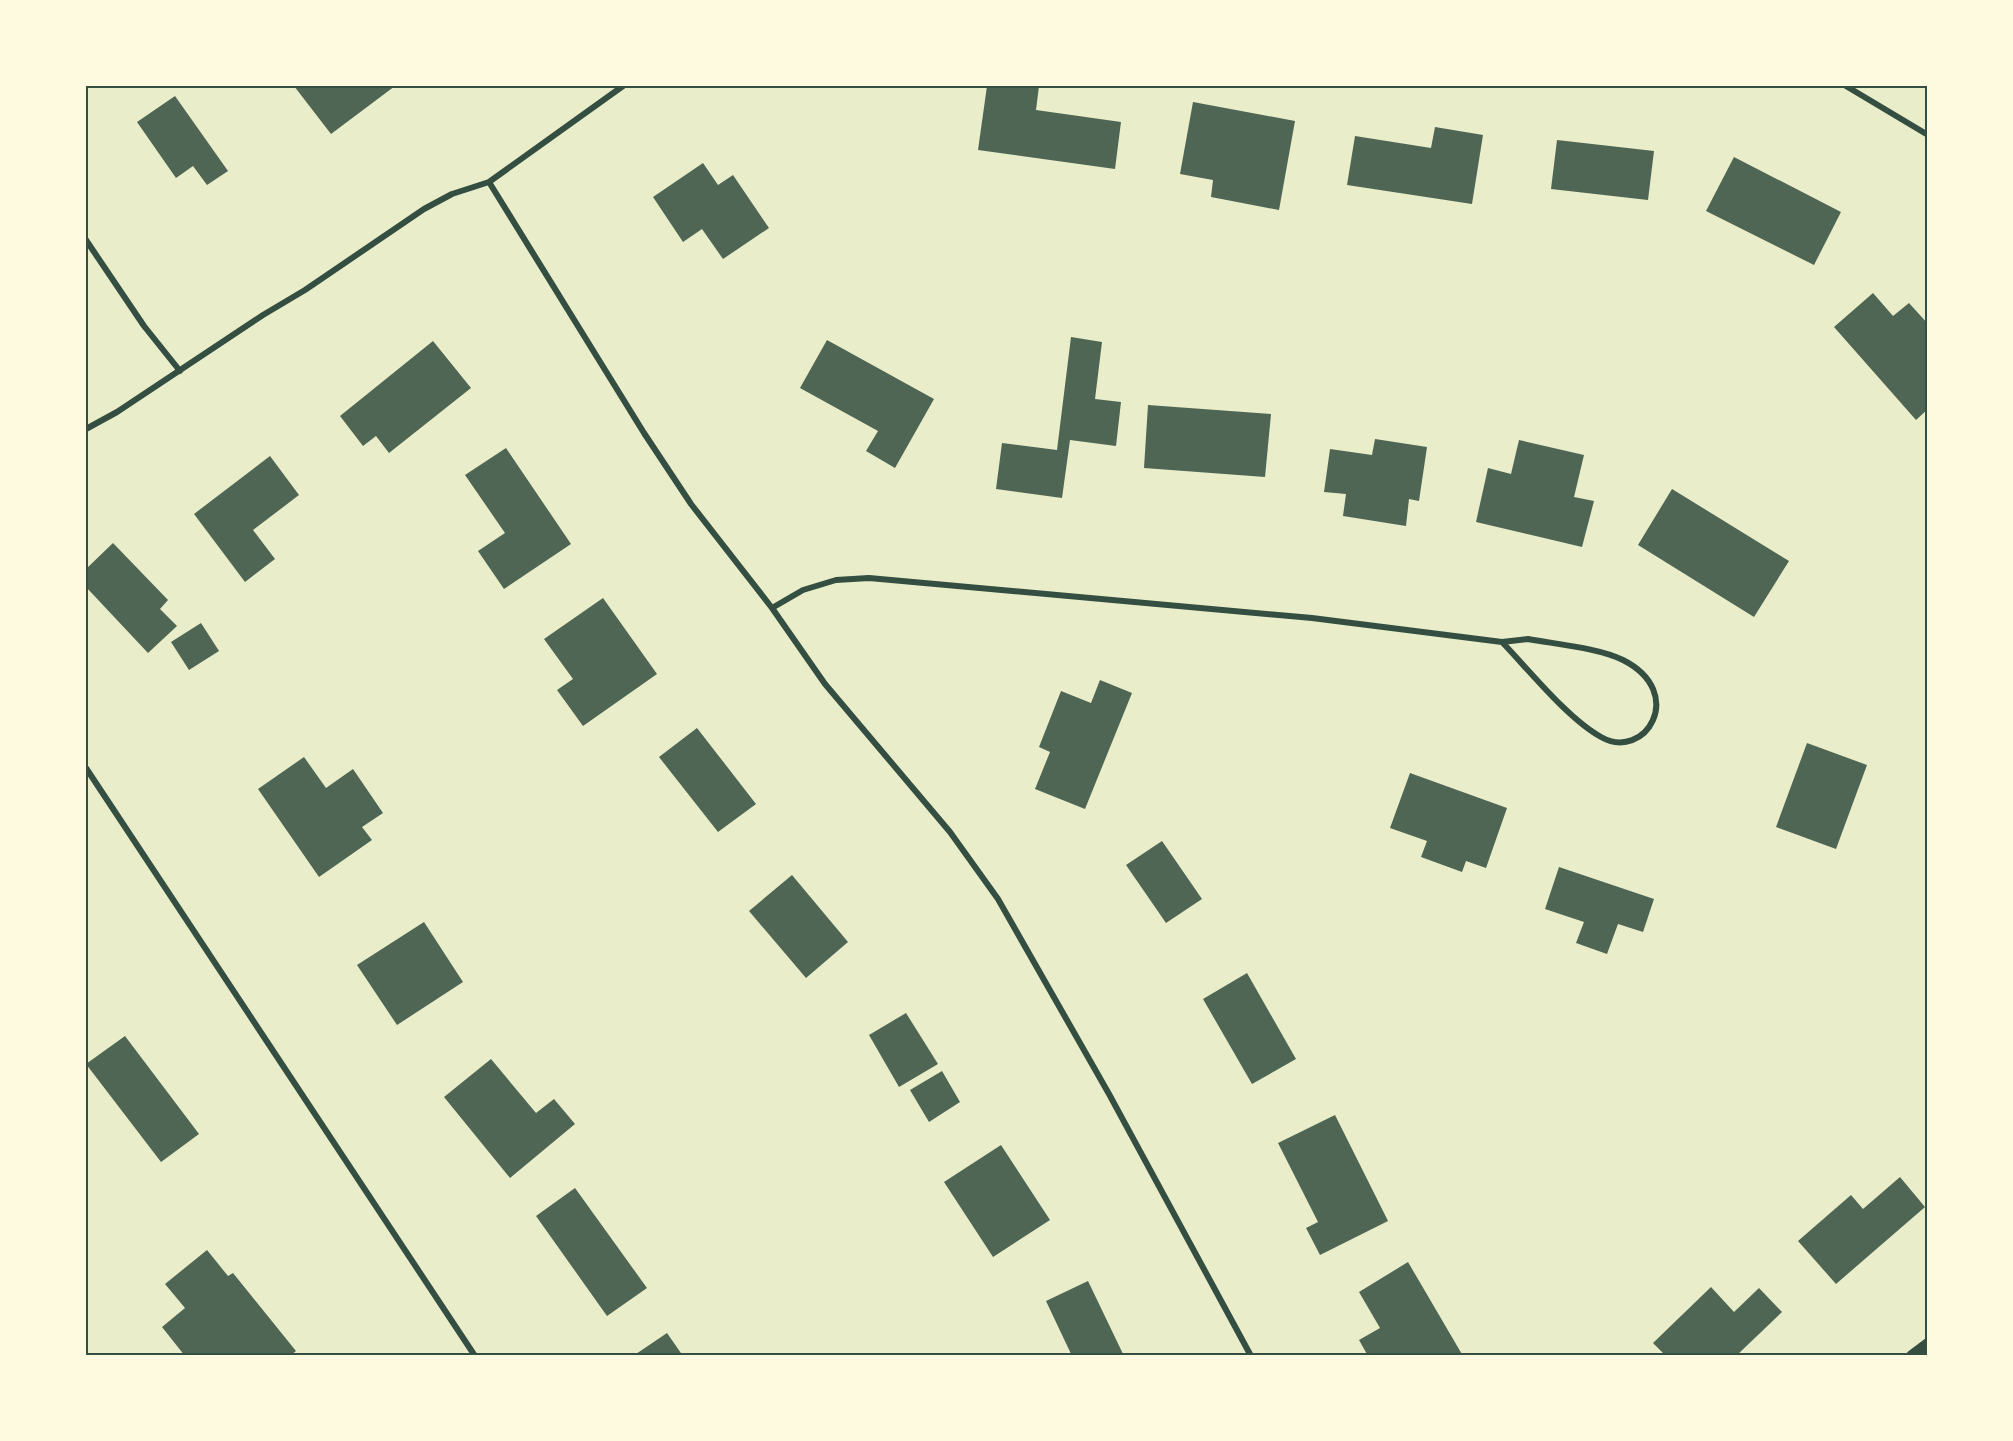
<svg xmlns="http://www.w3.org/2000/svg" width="2013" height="1441" viewBox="0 0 2013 1441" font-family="'Zilla Slab',serif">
<rect width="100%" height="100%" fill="#e9edc9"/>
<!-- building -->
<path fill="#4f6655" d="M294,86H395L331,134Z
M987,86H1039L1036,110L1121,122L1115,169L978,150Z
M175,96L228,171L207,185L193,166L176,178L137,122Z
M1193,102L1295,121L1279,210L1211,197L1213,180L1180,174Z
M1435,127L1483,135L1472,204L1347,185L1355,136L1431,148Z
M1557,140L1654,151L1648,200L1551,189Z
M1734,157L1841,212L1814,265L1706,211Z
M703,163L718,185L733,175L769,228L723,259L702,229L683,242L653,197Z
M1873,293L1893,316L1909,303L1928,324V409L1916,420L1834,327Z
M1071,337L1102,342L1095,399L1121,402L1116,446L1070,440L1062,498L996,489L1002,443L1057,450Z
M827,340L934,399L895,468L866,451L878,431L800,388Z
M433,341L471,388L389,453L376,436L363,446L340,416Z
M1148,405L1271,414L1265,477L1144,468Z
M1375,439L1427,447L1419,501L1409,499L1406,526L1343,516L1346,494L1324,492L1330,449L1372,455Z
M1519,440L1584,455L1574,497L1594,501L1582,547L1476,522L1488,468L1511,474Z
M506,448L571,544L504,589L478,551L505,533L465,475Z
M270,456L299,495L253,530L275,559L245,582L194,514Z
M1672,489L1789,561L1754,617L1638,545Z
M113,543L168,600L160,609L177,626L148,653L86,587V569Z
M603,598L657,674L583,726L557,690L573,679L544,639Z
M201,623L219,651L189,670L171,642Z
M1100,680L1132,693L1085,809L1035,789L1050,752L1039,747L1061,691L1091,703Z
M697,728L756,804L718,832L659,757Z
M1807,743L1867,765L1836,849L1776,827Z
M304,757L326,788L353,769L383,813L362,827L372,840L319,877L258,789Z
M1410,773L1507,808L1486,868L1466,861L1462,872L1421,857L1427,841L1390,828Z
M1162,841L1202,899L1166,923L1126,865Z
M1559,867L1654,899L1643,932L1618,924L1607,954L1576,943L1584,922L1545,909Z
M792,875L848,942L806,978L749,911Z
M424,922L463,982L397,1025L357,965Z
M1247,973L1296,1059L1252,1084L1203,999Z
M906,1013L938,1064L899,1087L869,1035Z
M125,1036L199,1134L161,1162L86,1064Z
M491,1059L536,1113L554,1099L575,1124L510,1178L444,1097Z
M942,1071L960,1102L929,1122L910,1090Z
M1335,1115L1388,1221L1320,1255L1306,1228L1318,1222L1278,1143Z
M1001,1145L1050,1220L993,1257L944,1182Z
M1900,1177L1925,1207L1836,1284L1798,1241L1851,1195L1863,1209Z
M575,1188L647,1288L607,1316L536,1216Z
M207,1250L228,1276L233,1273L296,1351L290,1356H185L162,1327L185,1308L165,1284Z
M1408,1262L1463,1356H1368L1359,1340L1380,1328L1359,1292Z
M1088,1281L1124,1356H1072L1046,1301Z
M1711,1287L1734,1312L1759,1288L1782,1312L1736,1356H1666L1653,1343Z
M667,1333L683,1356H633Z"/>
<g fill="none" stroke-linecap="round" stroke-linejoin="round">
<!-- minor -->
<path stroke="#344e41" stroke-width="6" d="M1846,86L1928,135
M489,182L644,433L691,504L772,608L825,684L950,832L998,899L1109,1094L1251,1356
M86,240L144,326L180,371
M86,429L117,412L263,315L305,290L424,209L452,194L489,182L623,86
M772,608L803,590L836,580L869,578L1312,618L1502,642
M1528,639C1555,644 1599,648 1623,660C1688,693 1645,762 1601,737C1568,719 1529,670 1502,642Z
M86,768L475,1356"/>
<!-- secondary -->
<path stroke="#344e41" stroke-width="12" d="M1912,1356L1928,1344"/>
</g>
<!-- border -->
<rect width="2013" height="1441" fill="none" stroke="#fefae0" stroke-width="174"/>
<rect x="87" y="87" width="1839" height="1267" fill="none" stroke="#344e41" stroke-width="2"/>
</svg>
